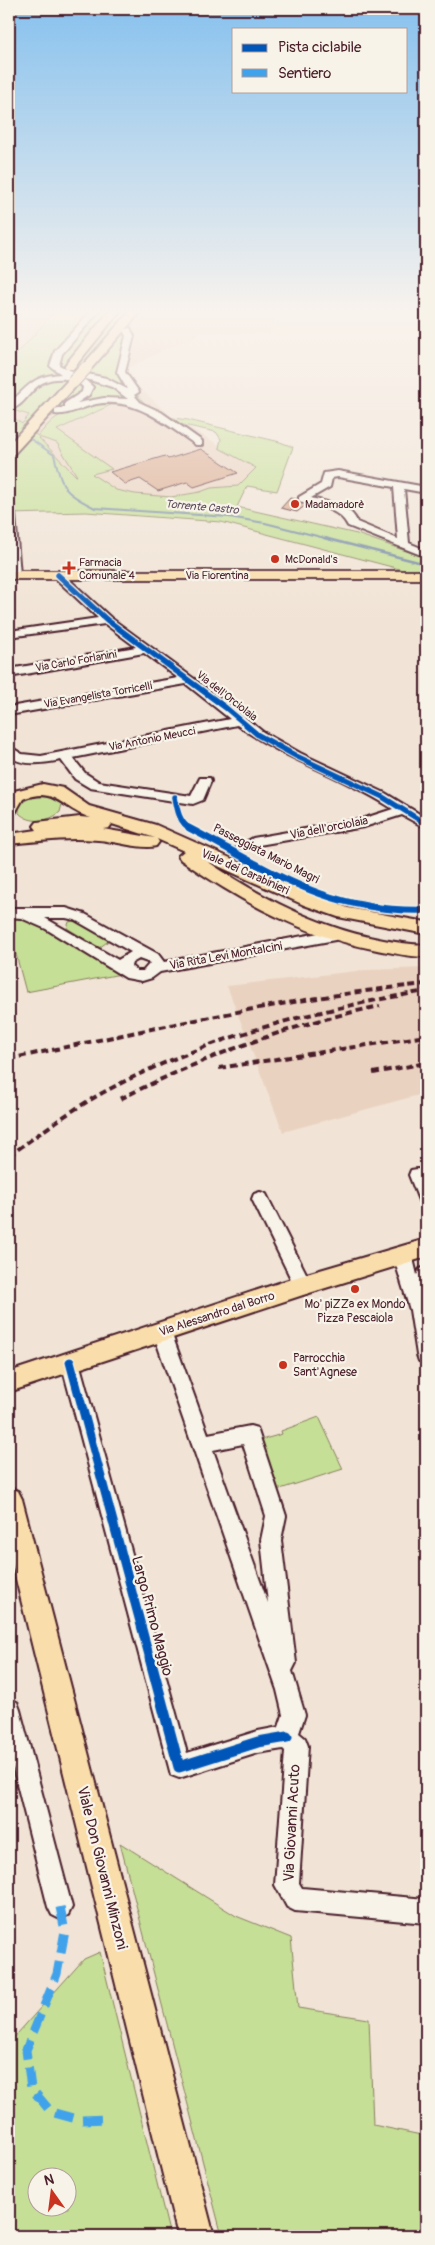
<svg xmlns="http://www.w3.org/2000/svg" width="435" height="2245" viewBox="0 0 435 2245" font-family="Pangolin,sans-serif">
<rect width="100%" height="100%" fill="#f1e4d6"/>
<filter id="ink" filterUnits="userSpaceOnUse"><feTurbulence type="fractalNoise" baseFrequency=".02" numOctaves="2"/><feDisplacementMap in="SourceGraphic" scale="10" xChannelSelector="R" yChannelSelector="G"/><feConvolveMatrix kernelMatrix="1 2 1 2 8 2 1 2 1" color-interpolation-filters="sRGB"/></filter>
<g filter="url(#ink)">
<!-- built -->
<path fill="#ead2c0" d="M9,310H227L274,314L271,334L202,332L121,371L172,417L257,468L237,507L115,501L94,494L37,437L14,418L9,417Z
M426,968V1093L283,1132L227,986L365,970Z"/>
<!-- green -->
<path fill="#c6df96" stroke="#887f60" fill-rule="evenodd" d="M59,310H139L127,330L121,372L135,392L154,414C141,409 127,403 113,400C97,397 41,417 30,430L38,436C43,430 48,424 54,419C68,409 98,401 115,403L57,430L112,469L92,474L116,490L135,494L171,497L200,492L211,488L238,486L256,468L219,448L221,439L216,432L174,423L166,417L188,420L280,442L293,447L277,491L247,486L237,507L357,534L426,558V572H411L221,522L86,512L9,514V417L14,418L22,424L29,415L9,409V363L55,311ZM38,437L57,443L77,476H76Z
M35,795C45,795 55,794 62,804L60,812C49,822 30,824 19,813V804Z
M9,919H28L117,969L121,974L26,992L9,928Z
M78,919L111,939L99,948L67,928L69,922Z
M319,1417L343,1469L277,1490L261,1440L282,1434L281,1431Z
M120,1843L236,1916L291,1938L298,2008L369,2019L373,2125L426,2136V2236H222Z
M100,1952L170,2236H9V2043L84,1959ZM38,2178H68V2208H38Z"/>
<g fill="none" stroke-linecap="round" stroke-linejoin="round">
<!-- stream-far1 -->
<path stroke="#788ca5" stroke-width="2" d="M9,432L32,440L54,455C63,489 62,492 95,508L229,517L265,523L329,539"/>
<!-- stream -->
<path stroke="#788ca5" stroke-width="2.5" d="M324,538L426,564"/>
</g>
<!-- building -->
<path fill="#daa98d" stroke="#4a1f2b" d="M201,449L238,473L194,487L187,482L158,491L140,479L125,484L110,472L165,456L168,459Z
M290,498L297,499L299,503L306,505L297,512L281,508Z"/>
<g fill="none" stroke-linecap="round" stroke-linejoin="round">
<defs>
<path id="minor" d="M92,310H100L62,354L59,365L69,370L106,378L127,389L117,372L126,336L123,330L130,328L134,336L125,372L139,392L134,395L141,403L161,412L202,441V445H196C165,424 136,397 96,404C83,407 67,416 55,414V410L65,407V403L82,392L83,387C78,382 73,380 66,379C29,376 32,404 9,410V403C29,387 31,376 61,374L50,366L55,351ZM83,378L112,387L128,399L104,398L77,403L89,395L93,387Z
M338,471L426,487V493L404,489L409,543L426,550V557L348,526C339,508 317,506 299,501V497L321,484L324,473ZM338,477L394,487L398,539L357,522C352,505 326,502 311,498L330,487L332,478Z
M9,511L15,514L20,575L15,578L10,575Z
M58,572L62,573L111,618L230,705L263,732L300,753L385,793L426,818V828L402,815L364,827L253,846L248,845L246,842L253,838L362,819L393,809C343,776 285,760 237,725L73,758L85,773L99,782L191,796L200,778H210L211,781L203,800L193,804L90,788L75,779L61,760C45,763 23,767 9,756V746L22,754L41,756L230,719L186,684L9,715V707L178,678L144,653L9,677V669L136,647L105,624L9,637V631L98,618L54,577V573Z
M66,908L85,914L158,954L164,962L335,930L342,935L335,940L160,972L152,978L142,981L126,978L46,929L21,918L9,917V909L12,908ZM45,918H66L75,920L131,952L118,960ZM139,959L150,963L143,971H137L131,966L132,963Z
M417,1169L423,1170L426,1177V1205L420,1203L409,1175L411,1170Z
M260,1192L266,1194L312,1285L309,1290L303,1292L297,1290L294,1285L252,1199L254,1194Z
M405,1248L411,1250L417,1275L420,1269L426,1267V1289L422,1290L426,1304V1363L419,1361L417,1355L410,1310L396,1265L399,1250Z
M162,1324L168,1327L171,1332L208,1434L250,1426L257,1428L286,1516L281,1540L296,1663L292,1671L305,1715L299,1733L305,1738L308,1746L299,1883L302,1888L426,1899V1923L295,1911L287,1907L275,1885L285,1751L283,1749L258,1753L179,1778L171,1775L61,1362L63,1356L70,1354L77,1356L79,1362L187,1753L258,1731L279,1727L283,1715L277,1690L153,1332L156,1327ZM243,1444L266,1516L261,1540L268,1603L213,1450Z
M9,1699L17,1702L20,1710L72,1907L68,1915L60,1919L52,1915L48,1907L9,1752Z"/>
<path id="major" d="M110,310H121L73,369H65V365Z
M131,310H142L90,370H82V366Z
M73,378L77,379V385L14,454L9,455V444L69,379Z
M9,571H426V579H9Z
M43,784L63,788L89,806L156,825L318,897L348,908L426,922V934L338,917L304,905L207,861C273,906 345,941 426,945V957C410,957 393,953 377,950C303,936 242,902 181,860L178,856L184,851L157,839L159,842L156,846C142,850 115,841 98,840C68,837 39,841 9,844V834L37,830L34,826L37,822L80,817L91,818C61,809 56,786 23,799L15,813L9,814L10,792ZM112,824L155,838L103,829L109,828Z
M426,1239V1257L303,1295L9,1392V1372L303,1275Z
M9,1487L18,1491L22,1499L214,2236H178L9,1551Z"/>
</defs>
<!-- minor casing -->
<use href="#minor" stroke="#4a1f2b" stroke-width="4"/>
<!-- major casing -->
<use href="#major" stroke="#4a1f2b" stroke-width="4"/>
<!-- minor -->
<use href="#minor" fill="#f7f3e8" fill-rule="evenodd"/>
<!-- major -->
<use href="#major" fill="#f9deab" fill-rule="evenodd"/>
<!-- rail -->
<path stroke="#4a1f2b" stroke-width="4" stroke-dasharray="7 4" stroke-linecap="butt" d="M9,1059C148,1030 285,998 426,984
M219,1068L426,1036
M373,1073L426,1063
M120,1099C204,1057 288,1025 380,1006
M9,1156C40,1133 72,1109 106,1091C207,1037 314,1010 426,991"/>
<defs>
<path id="major-bridge" d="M73,382L86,368"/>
</defs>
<!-- major-bridge casing -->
<use href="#major-bridge" stroke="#4a1f2b" stroke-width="14" stroke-linecap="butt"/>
<!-- major-bridge -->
<use href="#major-bridge" stroke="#f9deab" stroke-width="12"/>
<!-- quiet-far1 -->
<path stroke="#40a2eb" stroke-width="5.5" stroke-dasharray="12 5.5" stroke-linecap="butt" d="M230,851L253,842"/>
<!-- quiet -->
<path stroke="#40a2eb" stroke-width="9" stroke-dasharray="19 9" stroke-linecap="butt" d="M60,1907L65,1931L57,1974L26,2050L31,2088L51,2112L80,2120L105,2119"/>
<defs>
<path id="cycleway-far3" d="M58,575L107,620L226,708L258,735L296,756L381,796L426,824
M175,797C177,809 179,823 191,829"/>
<path id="cycleway-far2" d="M189,828C272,871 327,913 426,910"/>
<path id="cycleway-far1" d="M70,1362L150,1659"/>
<path id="cycleway" d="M150,1658L179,1767L258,1742L287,1737"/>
</defs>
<!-- cycleway-far3 casing -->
<use href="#cycleway-far3" stroke="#f7f3e8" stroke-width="8"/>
<!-- cycleway-far2 casing -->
<use href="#cycleway-far2" stroke="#f7f3e8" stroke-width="10"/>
<!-- cycleway-far1 casing -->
<use href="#cycleway-far1" stroke="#f7f3e8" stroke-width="12"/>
<!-- cycleway casing -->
<use href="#cycleway" stroke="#f7f3e8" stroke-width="14"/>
<!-- cycleway-far3 -->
<use href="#cycleway-far3" stroke="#0057b8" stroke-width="5.5"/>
<!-- cycleway-far2 -->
<use href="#cycleway-far2" stroke="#0057b8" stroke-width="7"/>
<!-- cycleway-far1 -->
<use href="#cycleway-far1" stroke="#0057b8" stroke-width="9"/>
<!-- cycleway -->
<use href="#cycleway" stroke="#0057b8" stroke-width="11"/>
</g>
</g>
<!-- sky -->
<linearGradient id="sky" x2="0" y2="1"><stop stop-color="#87c1ee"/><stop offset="0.5" stop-color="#f9f3ed"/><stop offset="1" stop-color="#f9f3ed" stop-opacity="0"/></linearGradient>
<rect width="435" height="624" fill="url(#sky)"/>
<!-- markers -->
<g fill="#c8321e" stroke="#f7f3e8" stroke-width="2">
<circle cx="295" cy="504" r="5"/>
<circle cx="275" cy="559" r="5"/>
<path d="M66.5 560.5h5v5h5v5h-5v5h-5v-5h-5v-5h5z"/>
<circle cx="355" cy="1289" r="5"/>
<circle cx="283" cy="1365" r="5"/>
</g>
<g text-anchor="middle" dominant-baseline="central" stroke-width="4.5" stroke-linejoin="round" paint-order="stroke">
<!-- far-poi labels -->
<g font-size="11" fill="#4a1f2b" stroke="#f7f3e8" text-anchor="start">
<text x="305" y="504">Madamadorè</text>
<text x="285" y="559">McDonald's</text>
<text x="79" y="562">Farmacia<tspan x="79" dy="13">Comunale 4</tspan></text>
</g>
<!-- far-water labels -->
<g font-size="11" font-style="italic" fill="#5d4c5e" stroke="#f7f3e8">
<text transform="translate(202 507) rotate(5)">Torrente Castro</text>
</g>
<!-- far-street labels -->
<g font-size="11" fill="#4a1f2b" stroke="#f7f3e8">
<text x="217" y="575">Via Fiorentina</text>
<text transform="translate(76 661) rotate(-10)">Via Carlo Forlanini</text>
<text transform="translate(98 695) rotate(-10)">Via Evangelista Torricelli</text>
<text transform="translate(227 696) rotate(38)">Via dell'Orciolaia</text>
<text transform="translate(152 739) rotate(-11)">Via Antonio Meucci</text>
</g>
<!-- street labels -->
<g font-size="12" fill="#4a1f2b" stroke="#f7f3e8">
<text transform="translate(329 828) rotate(-11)">Via dell'orciolaia</text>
<text transform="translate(266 854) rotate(27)">Passeggiata Mario Magri</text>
<text transform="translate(245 872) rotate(24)">Viale dei Carabinieri</text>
<text transform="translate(226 956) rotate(-10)">Via Rita Levi Montalcini</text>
<text transform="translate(217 1314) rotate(-18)">Via Alessandro dal Borro</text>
</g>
<!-- poi labels -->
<g font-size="12" fill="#4a1f2b" stroke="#f7f3e8">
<text x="355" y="1304">Mo' piZZa ex Mondo<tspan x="355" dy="14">Pizza Pescaiola</tspan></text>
<text x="293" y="1358" text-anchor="start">Parrocchia<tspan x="293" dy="14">Sant'Agnese</tspan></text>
</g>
<!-- near-street labels -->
<g font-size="15" fill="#4a1f2b" stroke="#f7f3e8">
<text transform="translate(152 1616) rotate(75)">Largo Primo Maggio</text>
<text transform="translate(292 1823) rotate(-87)">Via Giovanni Acuto</text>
<text transform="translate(102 1868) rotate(76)">Viale Don Giovanni Minzoni</text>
</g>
</g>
<!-- margin -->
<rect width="435" height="2245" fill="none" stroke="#f7f3e8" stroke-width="30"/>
<rect x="15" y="15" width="405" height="2215" fill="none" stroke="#4a1f2b" stroke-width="2" filter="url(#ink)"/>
<!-- legend -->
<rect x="232" y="28" width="175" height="65" fill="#f7f3e8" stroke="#b29e9c"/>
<rect x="242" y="44" width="25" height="8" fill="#0057b8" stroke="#b29e9c"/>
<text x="278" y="52" font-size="15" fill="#4a1f2b">Pista ciclabile</text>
<rect x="242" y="69" width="25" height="8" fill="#40a2eb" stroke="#b29e9c"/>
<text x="278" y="78" font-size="15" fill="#4a1f2b">Sentiero</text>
<!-- north arrow -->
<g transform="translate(52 2192) rotate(346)"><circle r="24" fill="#f7f3e8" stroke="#b29e9c"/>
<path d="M0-4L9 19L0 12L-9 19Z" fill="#c8321e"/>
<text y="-8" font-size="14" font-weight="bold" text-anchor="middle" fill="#4a1f2b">N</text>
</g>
</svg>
